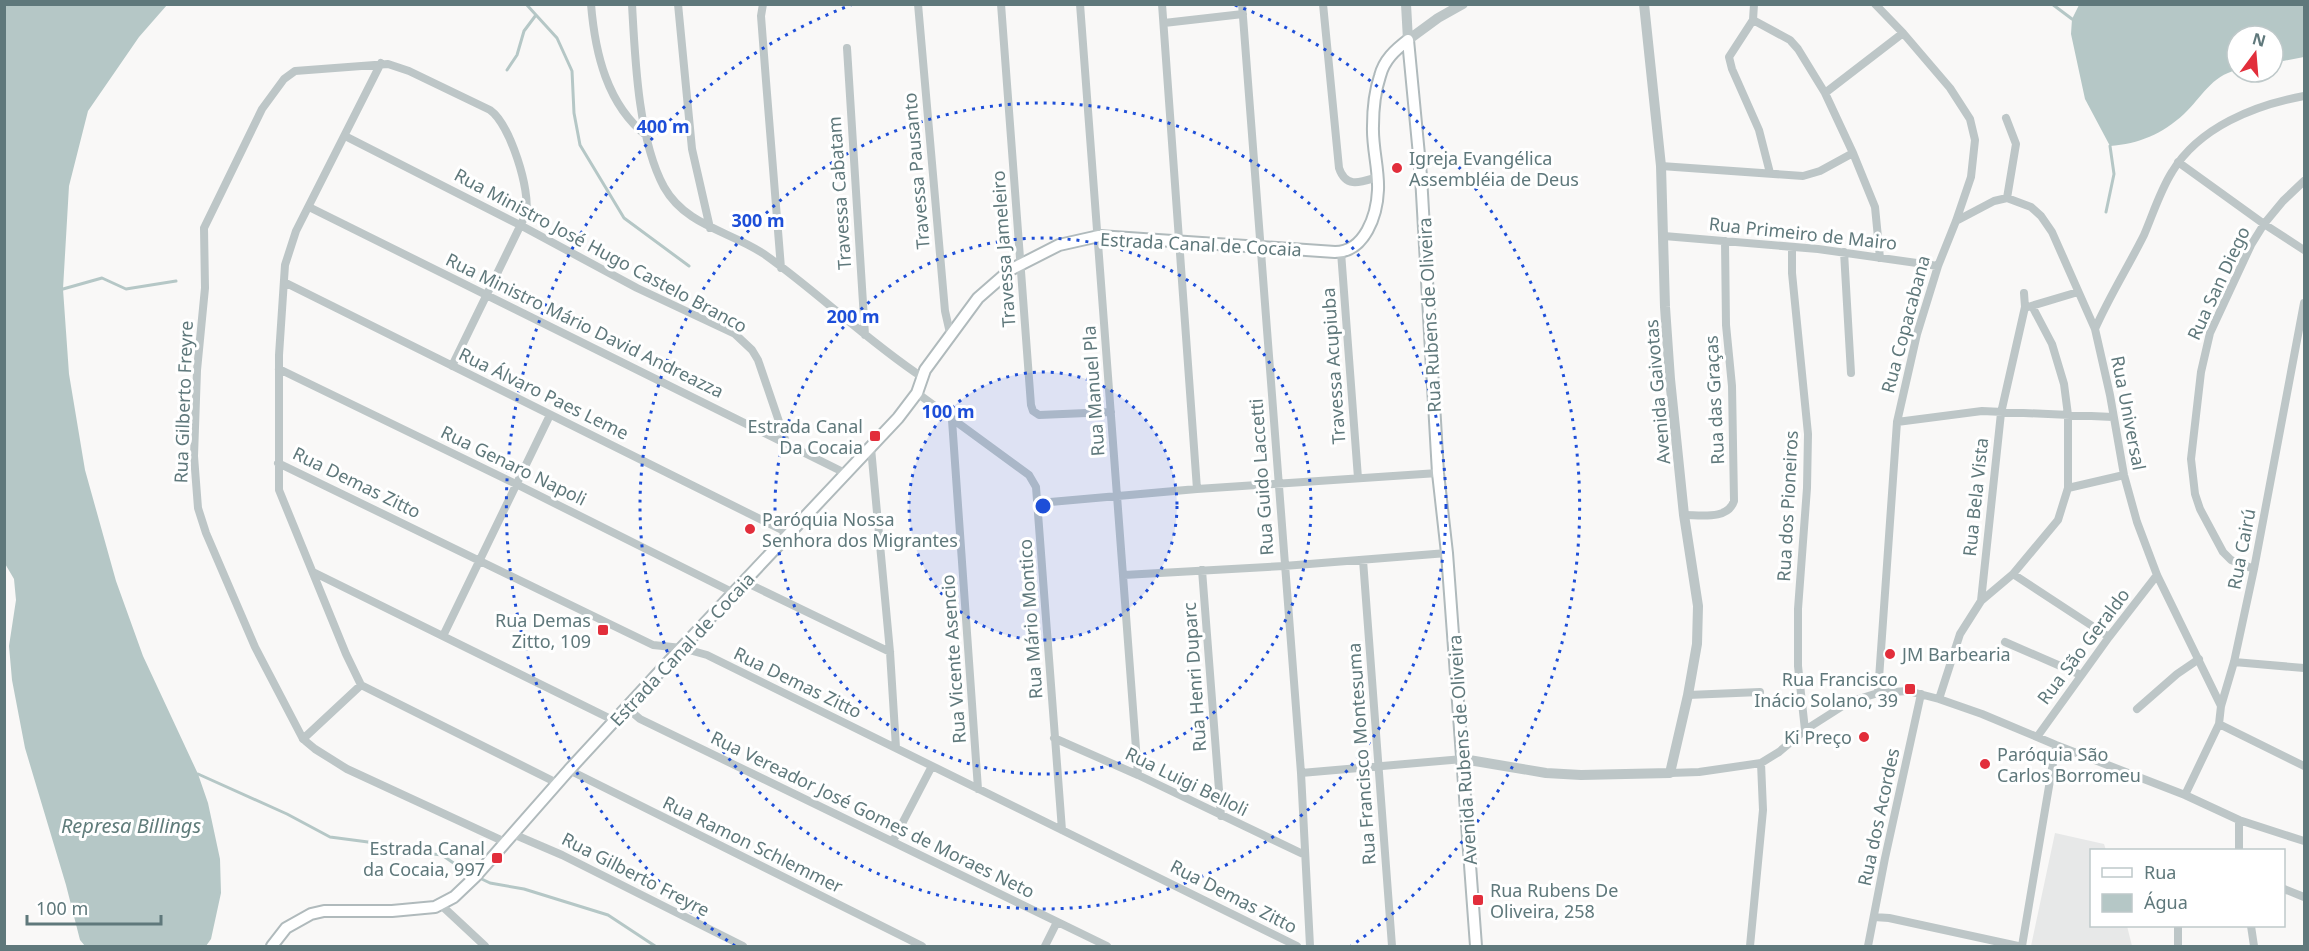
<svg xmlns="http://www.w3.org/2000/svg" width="2309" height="951" viewBox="0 0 2309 951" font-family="'Noto Sans',sans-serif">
<rect width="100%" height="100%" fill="#f9f8f7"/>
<!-- built -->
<path fill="#e7e8e8" d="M2055,833L2104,844L2106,850H2092V926H2127L2132,946H2031Z"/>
<!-- water -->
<path fill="#b5c7c6" d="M4,5H167L139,37L88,111L69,186L63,289L69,374L85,470L116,581L143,656L198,774L208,803L220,859L221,893L211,939L206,946H85L80,940L66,885L25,748L12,680L9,646L16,600L14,579L4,562Z
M2079,5H2304V57L2273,63V36H2237V70C2211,76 2202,97 2184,114C2162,134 2139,144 2110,146L2085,99L2071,34L2072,19Z"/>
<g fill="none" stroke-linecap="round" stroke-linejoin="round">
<!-- stream -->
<path stroke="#b5c7c6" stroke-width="3" d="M526,4L557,38L572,71L574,113L580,145L624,218L689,266
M2052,4L2072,19
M507,70L517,55L524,31L536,15
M2106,212L2114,174L2110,146
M63,289L102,278L126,289L176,281
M198,774L287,814L330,837L368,842L400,854L423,853L442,855L465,871L490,883L524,889L608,915L655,946"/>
<defs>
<path id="secondary" d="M1408,40L1421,176L1438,473L1447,553L1476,946
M272,946L286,928L311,914L324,911H392L435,907L454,897L475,877L569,770L675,655L898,418L917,393L925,370L978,298L1010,270L1059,245L1099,236L1335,252C1365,252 1377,215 1378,190C1379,169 1372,147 1373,126C1373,109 1375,91 1380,76C1384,60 1395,50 1408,40"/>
</defs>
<!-- secondary casing -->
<use href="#secondary" stroke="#b0babc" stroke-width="14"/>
<!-- minor -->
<path stroke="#bdc6c7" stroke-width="8" d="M591,4C595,53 607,105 647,136
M632,4C635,58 638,139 664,187C686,226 730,231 764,254C819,293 866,340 922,377
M678,4L692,149L710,228
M763,4L761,16L766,81L781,268
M918,4L945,311L950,333
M1001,4L1031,405L1033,411L1039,415L1111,412
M1080,4L1138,775
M1162,4L1197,489
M1242,4L1301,773L1310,946
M1323,4L1339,168C1346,189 1361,182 1378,177
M1754,4L1753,20L1729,57L1732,69L1759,130L1770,173
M1875,4L1903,33L1950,88L1970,119L1975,140L1971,177L1956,221L1938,266L1917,334L1897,422L1878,693
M1753,20L1790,40L1798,49L1825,93L1853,153L1875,207L1880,258
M1164,23L1243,14
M847,48L865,335
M381,63L296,231L285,265L279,355V490L346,654L361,685L557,783
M1825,93L1903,33
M2006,118L2016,144L2007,198
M345,136L520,225L637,288L735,334L752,350L758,360L786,442
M2178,162L2264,224L2304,250
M1661,166L1803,176L1820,171L1853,153
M309,207L847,474
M1956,221L1994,201L2007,198L2031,207L2041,216L2052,232L2095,329L2110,395L2124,475L2137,522L2157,575L2221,706
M1664,236L1818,249L1938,266
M1792,247V273L1808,434L1807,488L1798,609V666L1805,730
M1341,252L1358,478
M1844,252L1851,373
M284,282L790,534
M2028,307L2078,292
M2095,329C2109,297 2128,267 2144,235C2153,214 2160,191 2172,172C2199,127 2255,105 2304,96
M452,366L526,214C531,191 510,124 490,110L409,71L388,64L295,71L284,79L262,109L204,228L205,288L197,370L194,456L198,508L206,533L255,647L303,739L315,749L347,769L505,842
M279,369L520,486L734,593
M917,393L1029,475L1036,487L1062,830
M952,420L978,789
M1897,422L1982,411L2113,417
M871,448L890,652L896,748
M278,463L653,645L682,648L707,655L1297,946
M2068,488L2124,475
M1039,503L1197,489L1438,473
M1684,515C1701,515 1728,520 1734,501L1732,386L1726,325L1725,241
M1363,560L1392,946
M2254,569L2231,560L2223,552L2200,509L2195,494L2191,459L2201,372L2210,333L2251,245L2264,224L2283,201L2304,181
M1202,570L1221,816
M315,573L615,721
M2013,574L2109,637
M1124,575L1284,566L1447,553
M745,582L890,652
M1981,601L2013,574L2058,520L2068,488V415L2064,384L2052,344L2032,306
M443,636L550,415
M2005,642L2081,675
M2234,662L2304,668
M1688,695L1760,692
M1939,699L1960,634L1981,601L2001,413L2025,307L2024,293
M627,708L640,719L1107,946
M2137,709L2177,674L2199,659
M2219,724L2304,766
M2037,737L2109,637L2157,575
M1054,738L1138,775L1305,855
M303,739L361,685
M569,770L922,946
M1301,773L1463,759
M1670,773L1699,772L1761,763L1779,752L1805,730L1849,702L1878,693L1908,691L1939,699L1982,714L2056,745L2185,795L2239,820L2304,841
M2185,795L2219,724L2221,706L2234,662L2254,569L2304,303
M2239,820V850
M513,834L562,855L743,946
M893,841L932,766
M2284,889L2304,897
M441,905L485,946
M1874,917L1889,918L2018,946
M2178,926V946
M2251,926L2254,946
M1045,946L1057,922
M1750,946L1763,810L1761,763
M1868,946L1885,858L1921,694
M2022,946L2056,745"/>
<!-- tertiary -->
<path stroke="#bdc6c7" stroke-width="10" d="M1406,4L1408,40
M1408,40L1438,18L1463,4
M1463,759L1546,773L1581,775L1670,773L1688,695L1697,644L1698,606L1684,515L1670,379L1665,307L1661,166L1644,4"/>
<!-- secondary -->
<use href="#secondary" stroke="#fff" stroke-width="10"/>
</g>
<!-- distance rings -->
<circle cx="1043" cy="506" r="134" fill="#1d4ed8" fill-opacity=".12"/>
<g fill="none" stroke="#1d4ed8" stroke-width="3" stroke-dasharray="3 6">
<circle cx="1043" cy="506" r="134"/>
<circle cx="1043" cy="506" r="268"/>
<circle cx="1043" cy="506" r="403"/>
<path d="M735 946A537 537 0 0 1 851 5M1235 5A537 537 0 0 1 1351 946"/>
</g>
<!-- markers -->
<g fill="#e22e3b" stroke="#fff" stroke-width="2">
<circle cx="1397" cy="168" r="6"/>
<rect x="869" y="430" width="12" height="12" rx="3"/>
<circle cx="750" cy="529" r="6"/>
<rect x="597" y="624" width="12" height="12" rx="3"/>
<circle cx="1890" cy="654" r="6"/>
<rect x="1904" y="683" width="12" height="12" rx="3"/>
<circle cx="1864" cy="737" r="6"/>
<circle cx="1985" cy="764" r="6"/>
<rect x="491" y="852" width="12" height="12" rx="3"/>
<rect x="1472" y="894" width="12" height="12" rx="3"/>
</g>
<g text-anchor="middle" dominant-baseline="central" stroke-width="6" stroke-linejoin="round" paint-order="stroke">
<!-- poi labels -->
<g font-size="18" fill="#5f787b" stroke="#fff" text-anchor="start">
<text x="1409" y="158">Igreja Evangélica<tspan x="1409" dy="21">Assembléia de Deus</tspan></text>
<text x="863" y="426" text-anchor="end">Estrada Canal<tspan x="863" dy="21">Da Cocaia</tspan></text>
<text x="762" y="519">Paróquia Nossa<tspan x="762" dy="21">Senhora dos Migrantes</tspan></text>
<text x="591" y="620" text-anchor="end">Rua Demas<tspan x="591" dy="21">Zitto, 109</tspan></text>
<text x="1902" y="654">JM Barbearia</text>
<text x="1898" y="679" text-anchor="end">Rua Francisco<tspan x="1898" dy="21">Inácio Solano, 39</tspan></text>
<text x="1852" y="737" text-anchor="end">Ki Preço</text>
<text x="1997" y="754">Paróquia São<tspan x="1997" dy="21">Carlos Borromeu</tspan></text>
<text x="485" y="848" text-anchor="end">Estrada Canal<tspan x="485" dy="21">da Cocaia, 997</tspan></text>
<text x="1490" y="890">Rua Rubens De<tspan x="1490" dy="21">Oliveira, 258</tspan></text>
</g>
<!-- street labels -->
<g font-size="18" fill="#5f787b" stroke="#fff">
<text transform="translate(916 171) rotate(-95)">Travessa Pausanto</text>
<text transform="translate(839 193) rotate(-94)">Travessa Cabatam</text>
<text transform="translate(1803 233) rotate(6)">Rua Primeiro de Mairo</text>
<text transform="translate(1201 244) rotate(3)">Estrada Canal de Cocaia</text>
<text transform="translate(1003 249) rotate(-94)">Travessa Jameleiro</text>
<text transform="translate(601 250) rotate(28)">Rua Ministro José Hugo Castelo Branco</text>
<text transform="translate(2218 283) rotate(-65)">Rua San Diego</text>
<text transform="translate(1429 315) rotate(-93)">Rua Rubens de Oliveira</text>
<text transform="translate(1905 324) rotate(-75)">Rua Copacabana</text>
<text transform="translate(585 325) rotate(26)">Rua Ministro Mário David Andreazza</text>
<text transform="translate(1333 366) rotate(-94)">Travessa Acupiuba</text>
<text transform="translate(1093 391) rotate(-94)">Rua Manuel Pla</text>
<text transform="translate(1657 392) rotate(-95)">Avenida Gaivotas</text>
<text transform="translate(544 393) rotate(26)">Rua Álvaro Paes Leme</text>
<text transform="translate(1714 400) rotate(-93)">Rua das Graças</text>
<text transform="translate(183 402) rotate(-88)">Rua Gilberto Freyre</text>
<text transform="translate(2129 413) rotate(79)">Rua Universal</text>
<text transform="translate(514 465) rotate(26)">Rua Genaro Napoli</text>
<text transform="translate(1261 477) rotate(-94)">Rua Guido Laccetti</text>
<text transform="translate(357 482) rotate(26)">Rua Demas Zitto</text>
<text transform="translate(1975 497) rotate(-84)">Rua Bela Vista</text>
<text transform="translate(1787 506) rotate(-87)">Rua dos Pioneiros</text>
<text transform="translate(2241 549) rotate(-79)">Rua Cairú</text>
<text transform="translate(1030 619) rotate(-94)">Rua Mário Montico</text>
<text transform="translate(2083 646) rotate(-53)">Rua São Geraldo</text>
<text transform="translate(682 649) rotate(-47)">Estrada Canal de Cocaia</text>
<text transform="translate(953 659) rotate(-94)">Rua Vicente Asencio</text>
<text transform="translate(1194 677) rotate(-94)">Rua Henri Duparc</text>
<text transform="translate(798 682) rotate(26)">Rua Demas Zitto</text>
<text transform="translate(1462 750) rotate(-94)">Avenida Rubens de Oliveira</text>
<text transform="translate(1361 754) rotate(-94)">Rua Francisco Montesuma</text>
<text transform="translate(1187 781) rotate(26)">Rua Luigi Belloli</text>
<text transform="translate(873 814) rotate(26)">Rua Vereador José Gomes de Moraes Neto</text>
<text transform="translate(1878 817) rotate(-78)">Rua dos Acordes</text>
<text transform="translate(753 844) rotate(26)">Rua Ramon Schlemmer</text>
<text transform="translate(636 874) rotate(27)">Rua Gilberto Freyre</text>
<text transform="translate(1234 896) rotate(27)">Rua Demas Zitto</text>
</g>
<!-- water labels -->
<g font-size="20" font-style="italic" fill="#5f7c7a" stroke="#fff">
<text x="131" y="825">Represa Billings</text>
</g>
</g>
<circle cx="1043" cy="506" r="9" fill="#1d4ed8" stroke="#fff" stroke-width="3"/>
<g font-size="18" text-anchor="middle" font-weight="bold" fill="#1d4ed8" stroke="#fff" stroke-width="6" stroke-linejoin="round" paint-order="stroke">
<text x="663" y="133">400 m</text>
<text x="758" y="227">300 m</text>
<text x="853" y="323">200 m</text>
<text x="948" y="418">100 m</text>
</g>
<!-- border -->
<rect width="2309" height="951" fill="none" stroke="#5f787b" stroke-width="12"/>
<!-- legend -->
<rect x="2090" y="849" width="195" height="78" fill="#ffffff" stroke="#bfc9ca" stroke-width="1.5"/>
<rect x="2102" y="868" width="30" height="9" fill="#ffffff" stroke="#bfc9ca" stroke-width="1.5"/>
<text x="2144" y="879" font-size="18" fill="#5f787b">Rua</text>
<rect x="2102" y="894" width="30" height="18" fill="#b5c7c6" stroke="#bfc9ca" stroke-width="1.5"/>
<text x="2144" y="909" font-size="18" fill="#5f787b">Água</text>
<!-- north arrow -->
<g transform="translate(2255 54) rotate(16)"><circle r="28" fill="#ffffff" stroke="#bfc9ca" stroke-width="1.5"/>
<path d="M0-4.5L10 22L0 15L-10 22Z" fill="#e22e3b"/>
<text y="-9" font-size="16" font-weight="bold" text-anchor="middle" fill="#5f787b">N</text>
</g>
<!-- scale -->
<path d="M27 915v9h134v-9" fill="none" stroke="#5f787b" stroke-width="3"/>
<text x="36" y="915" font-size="18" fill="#5f787b" stroke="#ffffff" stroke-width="4.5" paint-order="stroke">100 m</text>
</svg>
